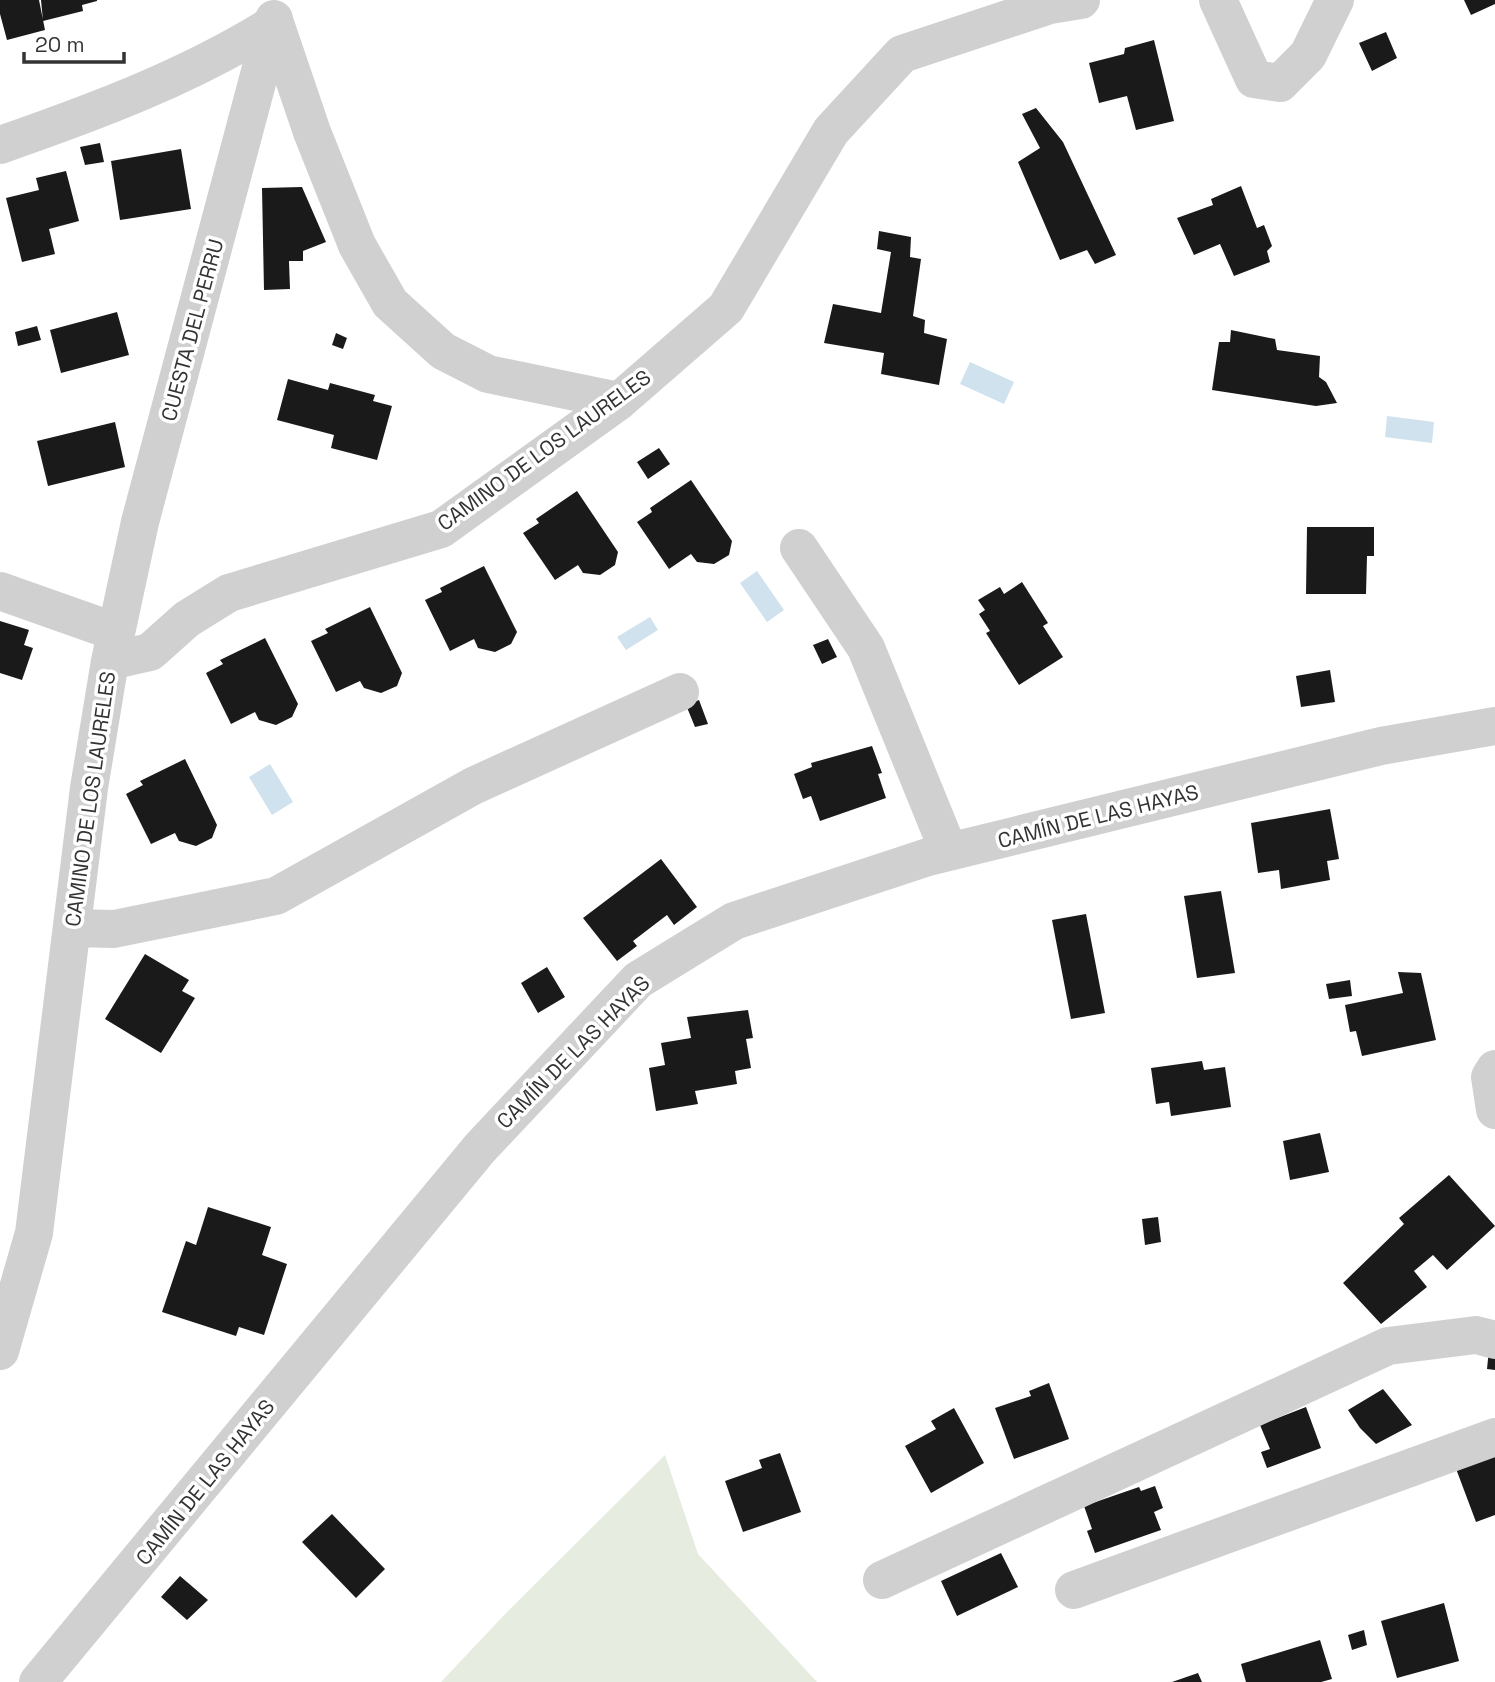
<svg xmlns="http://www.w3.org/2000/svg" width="1495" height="1682" viewBox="0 0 1495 1682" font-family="'Space Grotesk',sans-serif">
<rect width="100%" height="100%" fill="#fff"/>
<!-- green -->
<path fill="#e6ecdf" d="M665,1455L698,1554L817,1682H441L506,1613Z"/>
<!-- water -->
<path fill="#cfe2ee" d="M970,362L1014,382L1004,404L960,384Z
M1387,416L1434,422L1432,443L1385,437Z
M757,571L784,610L767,622L740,583Z
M650,617L658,630L626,650L617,637Z
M270,764L293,802L272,815L249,777Z"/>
<!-- building -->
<path fill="#1a1a1a" d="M0,0H39L45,30L7,40L0,14Z
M41,0H97V1L82,5L83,11L43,21Z
M1464,0H1495V4L1471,15Z
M1386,32L1397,58L1372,71L1359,43Z
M1154,40L1174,121L1136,130L1127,96L1099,103L1089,63L1124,54L1125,48Z
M1036,108L1063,142L1116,255L1095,264L1087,250L1060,260L1018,162L1040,148L1022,114Z
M100,143L104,162L85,165L80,147Z
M181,149L191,209L120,220L111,161Z
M66,171L79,221L49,229L55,254L22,262L6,198L39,190L36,178Z
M1241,186L1257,228L1264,225L1272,246L1267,251L1270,262L1234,276L1220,244L1194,255L1177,218L1213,205L1211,199Z
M302,187L326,242L303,251V261H289L290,289L264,290L262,188Z
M879,231L911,237L910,257L921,259L913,316L925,320L924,333L947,339L939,385L881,374L884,353L824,343L833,304L881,313L891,252L877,249Z
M117,312L129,355L61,373L50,330Z
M37,326L41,340L18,346L15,332Z
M1231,330L1275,339L1277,350L1320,356L1319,377L1326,382L1337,403L1316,406L1212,390L1219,342H1230Z
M336,333L347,338L343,349L332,345Z
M288,379L328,390L330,383L375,395L373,401L392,406L377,460L331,448L334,435L277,420Z
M115,422L125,467L48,486L37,441Z
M659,448L670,464L648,479L637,462Z
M691,480L732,541L729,555L714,564L697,562L691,554L669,569L637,522L652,512L650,508Z
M577,491L618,552L615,565L600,575L583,573L578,565L555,580L523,533L539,523L536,519Z
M1307,527H1374V556H1367L1366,594H1306Z
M484,566L517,632L511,644L495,652L478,648L474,639L450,651L425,600L442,592L440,588Z
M1022,582L1048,623L1043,626L1063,657L1019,685L986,633L990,631L979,614L985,610L978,600L1000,587L1004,594Z
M370,607L402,673L397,686L381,693L364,688L360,681L336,692L311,641L328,633L325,629Z
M0,621L29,630L24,645L33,648L22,680L0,673Z
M265,638L298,704L292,717L276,725L259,720L255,712L231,724L206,673L223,664L220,660Z
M828,639L837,657L822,664L813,645Z
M1330,670L1335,702L1301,707L1296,676Z
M699,700L708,724L695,727L686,705Z
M872,746L882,773L878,774L886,798L820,821L811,796L803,799L794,774L812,767L811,763Z
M185,759L217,825L212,838L196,846L179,841L175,833L151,844L126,794L143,785L140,781Z
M1330,809L1339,859L1327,861L1330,880L1281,889L1279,870L1258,873L1251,823Z
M661,859L697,907L674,925L667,915L633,941L637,946L617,961L583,918Z
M1221,891L1235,973L1197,978L1184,896Z
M1086,914L1105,1013L1071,1019L1052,920Z
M145,954L189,980L182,991L195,998L161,1053L105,1019Z
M547,967L565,997L538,1013L521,983Z
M1398,972L1421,973L1436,1040L1362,1056L1356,1031L1350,1032L1345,1005L1403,993Z
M1350,980L1352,996L1329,999L1326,984Z
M748,1010L753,1038L746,1039L751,1068L735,1071L737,1084L695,1091L698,1104L656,1111L649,1068L665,1065L661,1043L691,1038L687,1017Z
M1202,1061L1204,1070L1225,1067L1231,1107L1171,1116L1169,1102L1156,1104L1151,1068Z
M1320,1133L1329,1172L1290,1180L1283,1141Z
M1449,1175L1495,1226L1447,1270L1433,1255L1414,1271L1427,1287L1381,1324L1343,1283L1404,1224L1399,1218Z
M208,1207L271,1227L262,1255L287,1264L264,1335L239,1327L236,1336L162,1312L186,1241L196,1245Z
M1158,1217L1161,1242L1145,1245L1142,1219Z
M1489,1349L1495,1350V1370L1487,1369Z
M1049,1383L1069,1439L1014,1459L995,1408L1031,1396L1029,1391Z
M1383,1389L1412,1425L1376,1444L1360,1428L1348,1410Z
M1306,1407L1321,1448L1267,1468L1261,1452L1270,1449L1260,1425Z
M954,1408L984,1463L931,1493L905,1446L936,1429L931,1421Z
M1495,1452V1515L1476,1522L1455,1466Z
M780,1453L801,1512L743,1532L725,1481L762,1468L759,1460Z
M1155,1486L1163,1508L1154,1512L1161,1530L1095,1553L1087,1531L1092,1529L1084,1506L1139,1487L1141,1491Z
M332,1514L385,1569L356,1598L302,1542Z
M1001,1553L1018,1587L957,1616L941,1581Z
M180,1576L208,1600L187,1620L161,1597Z
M1444,1603L1459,1661L1397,1678L1381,1621Z
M1364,1630L1367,1645L1352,1650L1348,1635Z
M1320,1640L1332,1679L1321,1682H1246L1241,1664Z
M1198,1673L1202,1682H1172Z"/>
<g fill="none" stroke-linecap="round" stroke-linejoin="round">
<!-- minor -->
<path stroke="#d0d0d0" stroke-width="38" d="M1218,0L1254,79L1280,83L1308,55L1335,0
M0,145C95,112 189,77 275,23L312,132L357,245L390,303L443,351L488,374L619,401
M799,548L866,648L949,852
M0,591L116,632
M110,661L140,522L274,19
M72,928L114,929L276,896L473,786L680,692
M1495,1069L1490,1077L1495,1110
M0,1351L34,1233L89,788L110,661L150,652L187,619L229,593L441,529L619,401L726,308L831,131L902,54L1050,5L1081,0
M882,1580L1388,1346L1476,1335L1495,1340
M1074,1590L1495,1437
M38,1682L480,1148L638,980L734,921L928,857L1381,746L1495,726"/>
</g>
<g text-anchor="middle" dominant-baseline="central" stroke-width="7" stroke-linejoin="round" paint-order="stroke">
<!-- street labels -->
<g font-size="21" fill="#333" stroke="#fff">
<text transform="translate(192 330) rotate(-75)">CUESTA DEL PERRU</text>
<text transform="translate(544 450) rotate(-36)">CAMINO DE LOS LAURELES</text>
<text transform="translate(90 799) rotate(-82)">CAMINO DE LOS LAURELES</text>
<text transform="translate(1098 816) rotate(-14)">CAMÍN DE LAS HAYAS</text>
<text transform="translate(573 1052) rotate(-45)">CAMÍN DE LAS HAYAS</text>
<text transform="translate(205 1482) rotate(-51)">CAMÍN DE LAS HAYAS</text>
</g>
</g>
<!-- scale -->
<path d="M24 52v10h100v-10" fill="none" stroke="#333333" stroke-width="3.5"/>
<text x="35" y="52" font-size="21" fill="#333333" stroke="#ffffff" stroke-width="5" paint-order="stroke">20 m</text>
</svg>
